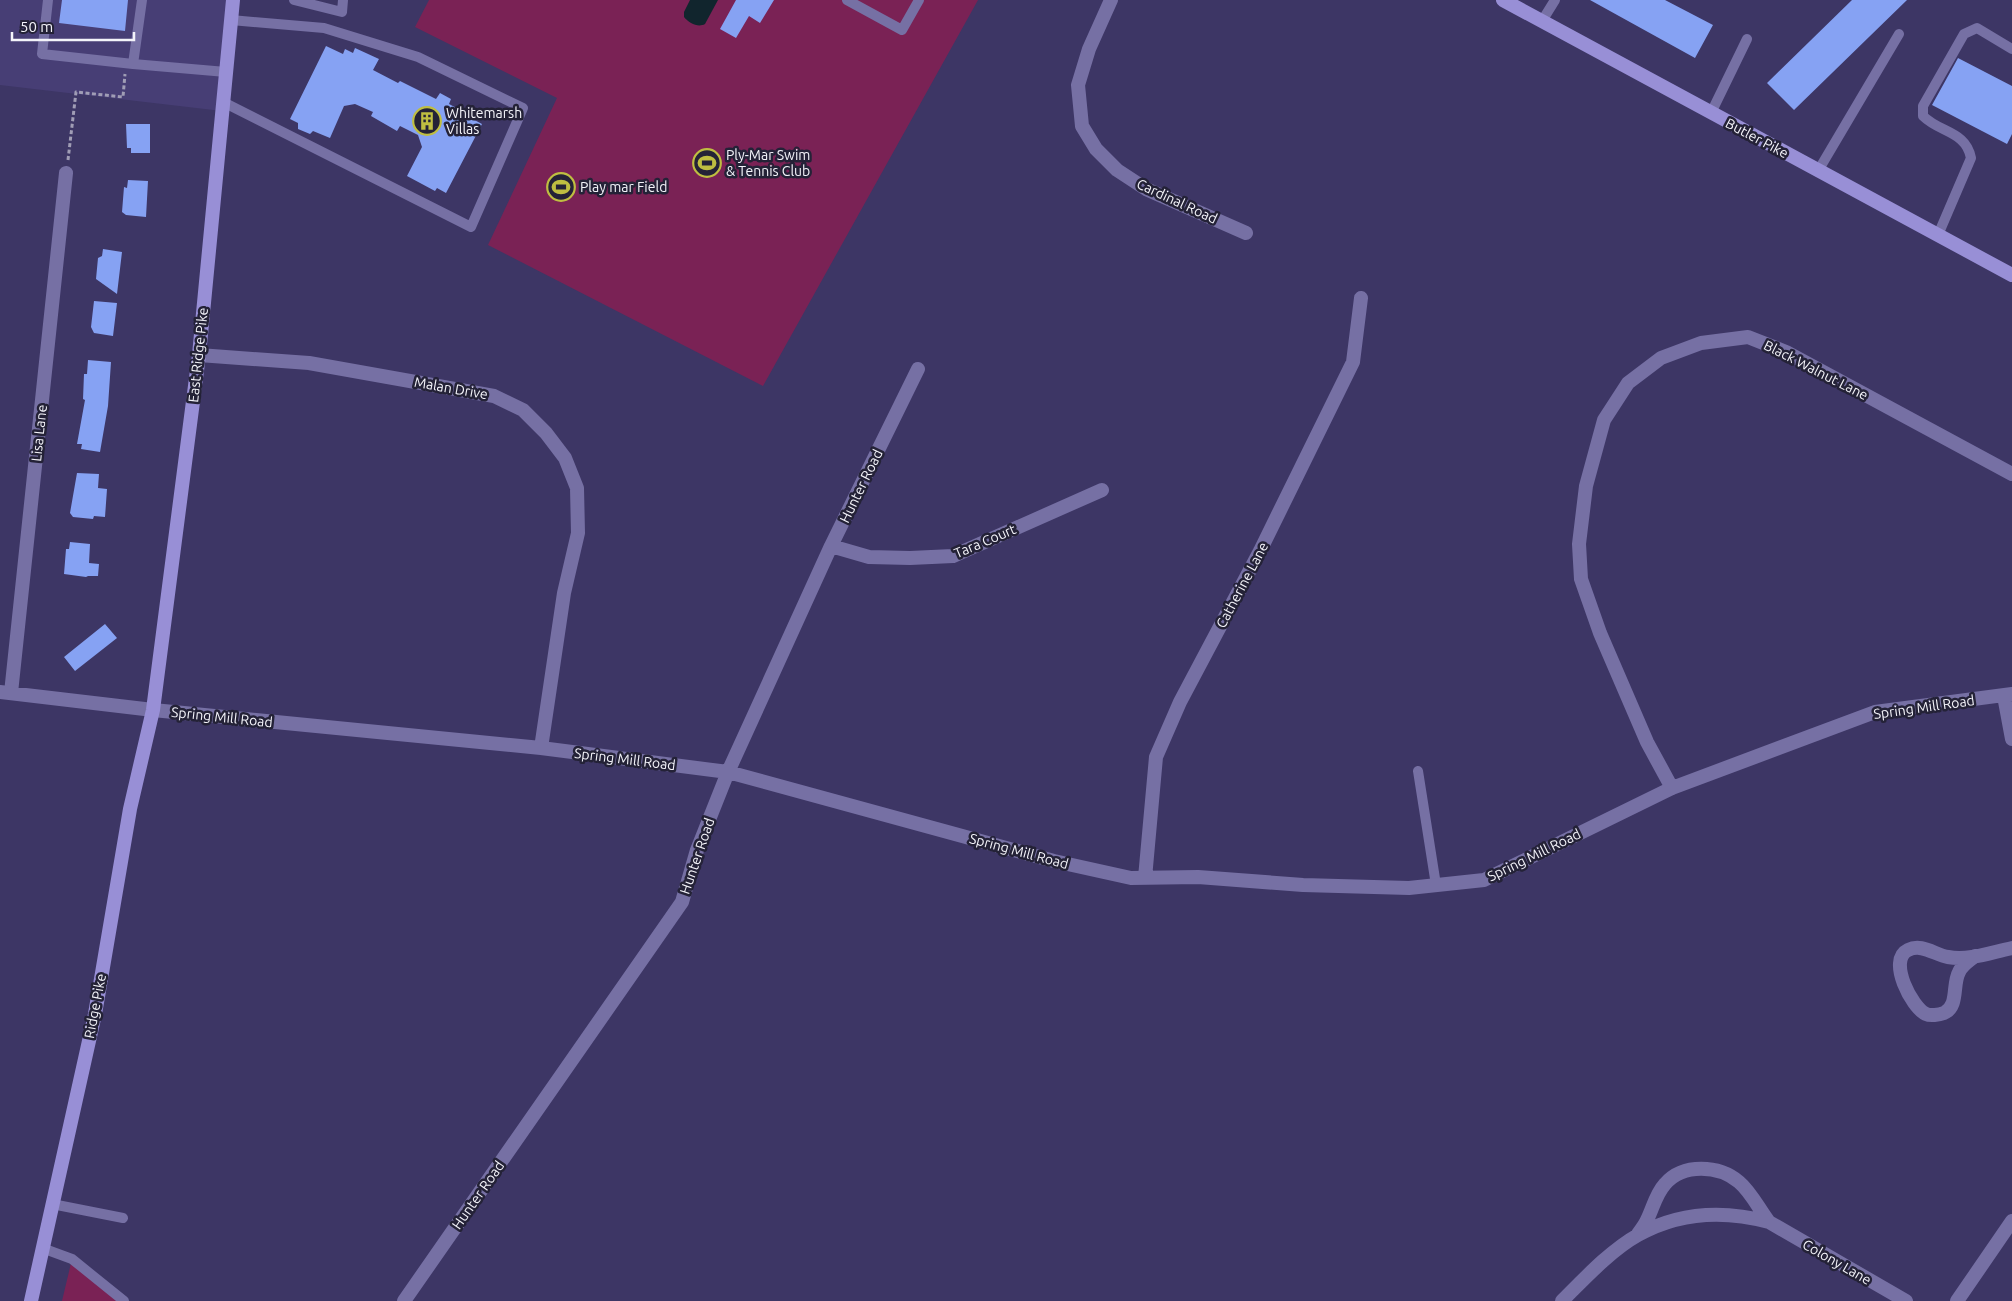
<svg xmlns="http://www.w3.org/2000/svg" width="2012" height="1301" viewBox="0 0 2012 1301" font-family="Ubuntu,sans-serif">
<rect width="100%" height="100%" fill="#3d3665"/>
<!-- built -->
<path fill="#473e75" d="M0,0H233L222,111L0,85Z"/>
<!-- green -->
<path fill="#7a2255" d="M429,0H978L763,386L488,245L557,98L415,27Z
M72,1259L124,1301H62Z"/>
<!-- water -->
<path fill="#11252d" d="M690,0H718L705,24C698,28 689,23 684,17V12Z"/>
<!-- building -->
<path fill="#86a2f3" d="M62,0H128L125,31L59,23Z
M736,0H774L760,23L749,16L736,38L720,29Z
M1590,0H1665L1713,25L1695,58Z
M1852,0H1907L1794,110L1767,83Z
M326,46L343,54L345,49L353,53L355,48L379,59L373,70L398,83L400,81L436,99L440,93L451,99L449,104L464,112L463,114L482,124L446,193L437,188L435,191L407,176L422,147L418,135L400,126L397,131L371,116L373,112L355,104L344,106L330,138L313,131L310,134L298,129V123L290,119Z
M1958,58L2012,86V134L2007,144L1932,105Z
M126,124H150V153H131V148H127Z
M128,180L148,181L146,217L126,215L122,212L124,187L127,188Z
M103,249L122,252L117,294L96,279L98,258L102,256Z
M94,301L117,303L113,336L94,333L91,327Z
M88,360L111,362L108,406L100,452L81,449L82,444H77L85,400L83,399L84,374H87Z
M77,473L99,474L98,488L107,489L105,517L94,516L93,519L73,517L70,513Z
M70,542L90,544L89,563L99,564L98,576H88L86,577L64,574L66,549H69Z
M105,624L117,638L75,671L64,657Z"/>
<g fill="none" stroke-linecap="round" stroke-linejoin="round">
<!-- path -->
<path stroke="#a09db5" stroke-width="3" stroke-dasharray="4 2.5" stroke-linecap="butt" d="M68,160L76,92L123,97L125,74"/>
<!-- service -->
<path stroke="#7670a4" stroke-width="10" d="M48,0L42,54L133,64
M142,0L133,64L226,72
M294,0L342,12L343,0
M847,0L902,30L919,0
M1542,21L1555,0
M223,102L471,227L523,108L418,57L324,28L231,20
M1711,113L1747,39
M1818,171L1899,34
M1938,235L1971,158C1966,131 1940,133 1923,116V106L1964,34L1977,28L2012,49
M1418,771L1436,885
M52,1204L123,1218
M42,1248L72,1259L124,1301"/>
<!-- minor -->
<path stroke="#7670a4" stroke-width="14" d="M1111,0L1089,49L1078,85L1082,126L1096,149L1117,170L1146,189L1246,233
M199,355L309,363L494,396L523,410L546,433L565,458L577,488L578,533L564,593L541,748
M831,546L869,557L910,558L953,556L1102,490
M0,692L153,710L541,748L728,772L1054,861L1131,878L1198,877L1303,885L1409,888L1484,880L1672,788L1875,712L2012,694
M11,693L66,173
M2004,696L2012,739
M1672,788L1647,742L1600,633L1581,579L1579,544L1586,486L1604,420L1628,383L1661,358L1701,343L1748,337L1786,352L2012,474
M1145,878L1156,757L1180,702L1260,551L1353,362L1361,298
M1975,956C1969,961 1962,965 1959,972C1952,985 1959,1006 1944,1013C1939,1015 1930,1016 1926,1014C1912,1008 1887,960 1908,950C1922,943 1935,955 1948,957C1969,961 1992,952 2012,948
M1638,1234C1641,1230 1644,1226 1646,1222C1653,1209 1655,1195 1665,1184C1683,1163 1719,1165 1739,1182C1751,1192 1759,1209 1769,1222
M404,1301L682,902L697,850L728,772L831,546L918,369
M1562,1301C1584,1279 1611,1250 1638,1235C1679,1212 1724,1210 1769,1222L1906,1301
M1957,1301L2012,1221"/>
<!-- primary -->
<path stroke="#988fd6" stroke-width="14" d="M1503,0L2012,275
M31,1301L95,1014L130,809L153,710L199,355L233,0"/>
</g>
<!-- icons -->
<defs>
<symbol id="building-ring" viewBox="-11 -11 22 22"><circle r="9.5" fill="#242237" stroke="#bfbe41" stroke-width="1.5"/><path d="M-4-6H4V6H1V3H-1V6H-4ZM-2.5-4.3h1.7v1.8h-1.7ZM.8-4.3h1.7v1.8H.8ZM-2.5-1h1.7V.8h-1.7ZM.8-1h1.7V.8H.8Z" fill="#bfbe41"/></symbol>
<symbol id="stadium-ring" viewBox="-11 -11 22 22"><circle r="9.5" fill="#242237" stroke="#bfbe41" stroke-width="1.5"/><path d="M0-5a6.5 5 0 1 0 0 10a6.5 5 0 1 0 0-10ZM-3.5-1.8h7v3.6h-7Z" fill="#bfbe41"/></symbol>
</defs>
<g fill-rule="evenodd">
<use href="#building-ring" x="411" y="105" width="32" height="32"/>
<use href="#stadium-ring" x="691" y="147" width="32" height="32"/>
<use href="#stadium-ring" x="545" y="171" width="32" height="32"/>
</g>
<g text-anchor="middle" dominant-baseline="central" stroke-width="5" stroke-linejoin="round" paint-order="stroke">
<!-- poi labels -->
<g font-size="14" fill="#f4f4fa" stroke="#242237" text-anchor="start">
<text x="446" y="113">Whitemarsh<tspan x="446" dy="16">Villas</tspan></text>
<text x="726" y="155">Ply-Mar Swim<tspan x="726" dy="16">&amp; Tennis Club</tspan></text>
<text x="580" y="187">Play mar Field</text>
</g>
<!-- street labels -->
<g font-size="14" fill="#f4f4fa" stroke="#242237">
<text transform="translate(1757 138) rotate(28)">Butler Pike</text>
<text transform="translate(1177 201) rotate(25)">Cardinal Road</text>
<text transform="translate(198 355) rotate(-84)">East Ridge Pike</text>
<text transform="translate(1816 370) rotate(27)">Black Walnut Lane</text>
<text transform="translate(451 388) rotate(10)">Malan Drive</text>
<text transform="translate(39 433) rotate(-84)">Lisa Lane</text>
<text transform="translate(861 486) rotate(-64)">Hunter Road</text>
<text transform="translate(985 541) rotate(-23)">Tara Court</text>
<text transform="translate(1242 585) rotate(-62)">Catherine Lane</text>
<text transform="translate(1924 707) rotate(-8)">Spring Mill Road</text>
<text transform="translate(222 717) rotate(6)">Spring Mill Road</text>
<text transform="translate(625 759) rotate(7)">Spring Mill Road</text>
<text transform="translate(1019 851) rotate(15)">Spring Mill Road</text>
<text transform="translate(1534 855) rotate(-26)">Spring Mill Road</text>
<text transform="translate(697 856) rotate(-71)">Hunter Road</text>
<text transform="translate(95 1006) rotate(-79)">Ridge Pike</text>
<text transform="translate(478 1195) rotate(-55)">Hunter Road</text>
<text transform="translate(1837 1262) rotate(30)">Colony Lane</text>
</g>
</g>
<!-- scale -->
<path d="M12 32v8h122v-8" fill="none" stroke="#f4f4fa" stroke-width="2.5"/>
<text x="20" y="32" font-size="15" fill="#f4f4fa" stroke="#242237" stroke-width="4" paint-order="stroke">50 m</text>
</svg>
